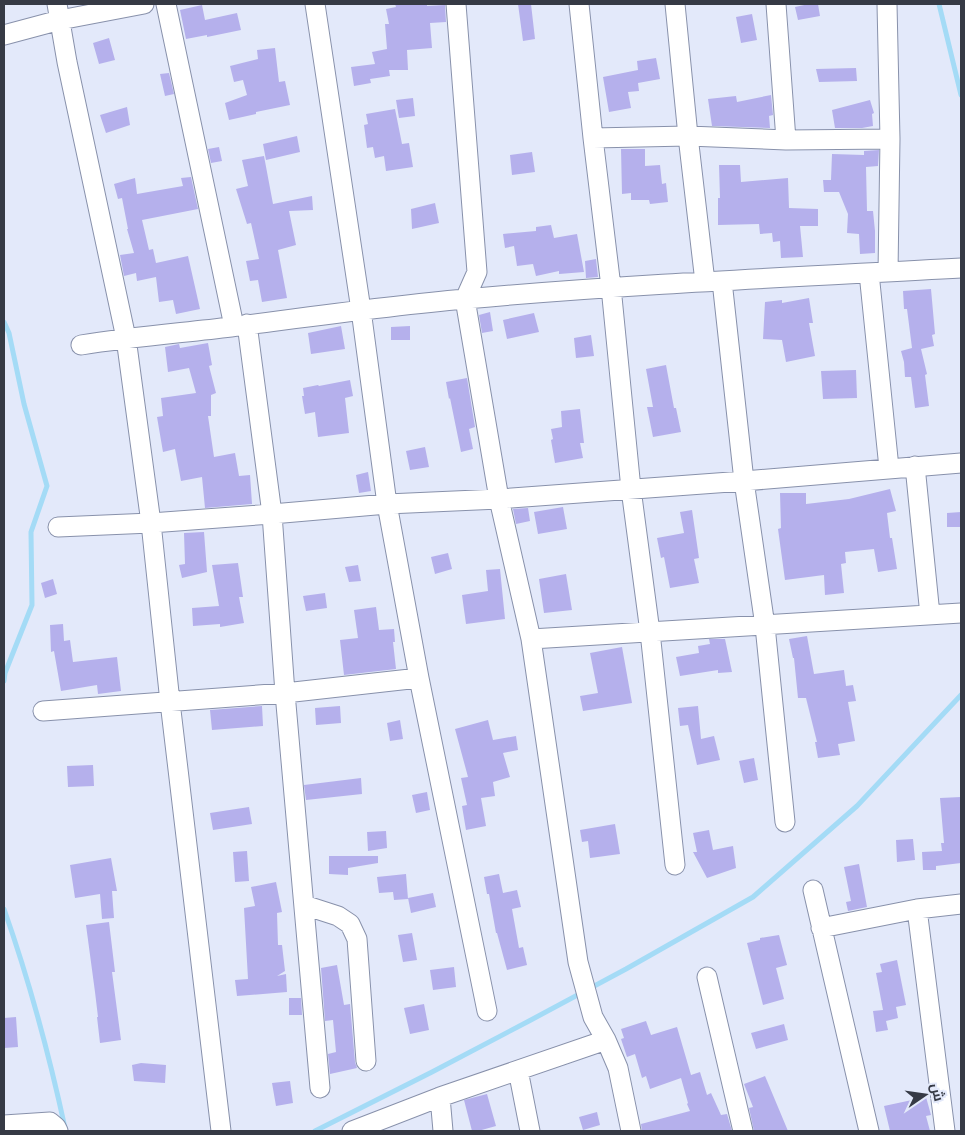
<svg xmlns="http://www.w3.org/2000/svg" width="965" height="1135" viewBox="0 0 965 1135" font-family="Montserrat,Cairo,sans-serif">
<rect width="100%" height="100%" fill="#e3e9fa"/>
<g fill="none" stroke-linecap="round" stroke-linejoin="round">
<!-- stream -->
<path stroke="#a4dbf6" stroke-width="5" d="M939,4L961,95
M4,322L9,333L24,404L47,486L31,532L32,605L5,673L4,681
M4,909C29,980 49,1054 65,1128
M315,1131L432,1072L529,1021L626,969L753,897L857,806L961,695"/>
</g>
<!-- building -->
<path fill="#b5b0ec" d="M395,4H427V6L445,5L446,22L430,23L432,48L407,50L408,70H389L390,76L370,79L371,83L354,86L351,67L375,64L372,52L387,49L385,24H389L386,9L396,7Z
M518,4H531L535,39L523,41Z
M809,4H818L820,16L798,20L795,7Z
M202,5L205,20L237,13L241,30L207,37V35L186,39L180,10Z
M752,14L757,40L741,43L736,17Z
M109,38L115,60L99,64L93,43Z
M275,48L279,82L285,81L290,105L256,112V114L229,120L225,103L247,95L243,80L234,82L230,66L258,59L257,50Z
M656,58L660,79L638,83L639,91L628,92L631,108L609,112L603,77L638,70L637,61Z
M856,68L857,81L819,82L816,69Z
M169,73L174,94L165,96L160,74Z
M771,95L773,115L769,116L770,128L712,126L708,99L736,96L737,102Z
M413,98L415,116L399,118L396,100Z
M870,100L874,113L872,114L873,126L862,128H835L832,110Z
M127,107L130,125L106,133L100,115Z
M395,109L402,144L409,143L413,167L386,171L384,156L375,158L373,147L367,148L364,125L368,124L366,114Z
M297,136L300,152L266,160L263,144Z
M219,147L222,161L211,163L208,149Z
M621,149H645V166L660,165L662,184L666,183L668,202L650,204L649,200H631V193L622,194Z
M879,150L878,166L866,167L867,211H873L875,231V253L860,254L859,234L847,233L848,214L839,192H824L823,180H831L832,154L864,155V151Z
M532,152L535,172L512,175L510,155Z
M264,156L273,204L312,196L313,210L289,211L296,245L278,250L287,298L262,302L258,280L250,281L246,261L259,259L251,223L247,224L236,189L248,186L242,160Z
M719,165H740L741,182L788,178L789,208L818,209V226H800L803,257L781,258L780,241L773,242L772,233L760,234L759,224L718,225V198H720Z
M191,177L198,209L142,220L149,250L153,249L156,263L188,256L200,309L176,314L173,300L159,302L156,277L137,281L136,273L124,276L120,255L134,253L127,229H128L122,198L118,199L114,184L135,178L137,194L183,186L181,178Z
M435,203L439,223L412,229L411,209Z
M551,225L554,238L577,234L584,272L559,274V271L536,276L533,264L517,266L514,246L505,248L503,234L536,231V227Z
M596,259L598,277L586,278L585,261Z
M931,289L935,334L932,335L934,346L921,349L927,374L925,375L929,406L915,408L911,377H905L904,362L901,351L912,348L907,309H904L903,291Z
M809,298L813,323H809L815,356L786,362L782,340L763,339L765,302L782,300V303Z
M490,312L493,331L482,333L479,315Z
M534,313L539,332L507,339L503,320Z
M341,326L345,349L311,354L308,333Z
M410,326V340H391V327Z
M591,335L594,356L576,358L574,338Z
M208,343L212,365L209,366L216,393L211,395V416H208L214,457L235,453L239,476L250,475L252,504L205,508L202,477L181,481L175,449L163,452L157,417L163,416L161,398L196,393L189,368L168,372L165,347L179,344L180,348Z
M666,365L674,408H676L681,432L653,437L647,407H653L646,369Z
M856,370L857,398L823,399L821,371Z
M467,378L475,427L469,429L473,449L461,452L450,398L449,399L446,382Z
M350,380L353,396L345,398L349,433L318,437L315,412L305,414L302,396H304L303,388L318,385L319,386Z
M580,409L584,443H580L583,458L555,463L551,440L553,439L551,429L562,427L561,411Z
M425,447L429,467L410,470L406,451Z
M368,472L371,491L359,493L356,475Z
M890,489L896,511L887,513L890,538H892L897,569L878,572L874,549L845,552L846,563L841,564L844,593L825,595L824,575L785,580L778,529L781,528L780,493H806V504L849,499Z
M563,507L567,529L538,534L534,512Z
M528,508L530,521L516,524L513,509Z
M692,510L699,558L694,559L699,583L670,588L664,557L661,558L657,538L684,533L680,512Z
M961,512V527H947V513Z
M204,532L207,572L182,578L179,565L185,564L184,533Z
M448,553L452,569L435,574L431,557Z
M238,563L243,597H239L244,623L220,627V624L193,626L192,608L219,606L212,565Z
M358,565L361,581L349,582L345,567Z
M500,569L505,619L466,624L462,595L488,591L486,570Z
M566,574L572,610L544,613L539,579Z
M53,579L57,594L45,598L41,583Z
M325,593L327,608L306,611L303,596Z
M376,607L379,630L394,629L395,642H393L396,669L344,675L340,640L358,638L354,610Z
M63,624L64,641L70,640L73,662L117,657L121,691L98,694L97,685L61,691L54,651L51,652L50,625Z
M807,636L814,674L844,670L846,686L853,685L856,701L848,702L855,741L838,744L840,755L818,758L815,742H817L806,698H798L794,658H793L789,639Z
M709,639H725L732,672L718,673V670L680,676L676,657L699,653L698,646L710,644Z
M622,647L632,703L583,711L580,696L598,693L590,653Z
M262,706L263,726L212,730L210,710Z
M340,706L341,723L316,725L315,708Z
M698,706L701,739L714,736L720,760L697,765L688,725L680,726L678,708Z
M400,720L403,739L390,741L387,723Z
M488,720L493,740L516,736L518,750L503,753L510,777L493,782L495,796L481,798L486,826L466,830L462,806L467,805L461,778L468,777L455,729Z
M754,758L758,780L744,783L739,761Z
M93,765L94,786L68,787L67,766Z
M361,778L362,794L306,800L304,785Z
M427,792L430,810L416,813L412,795Z
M961,797V863L936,866V870H923L922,852L942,851L941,843H944L940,798Z
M249,807L252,824L213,830L210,813Z
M615,824L620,854L590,858L588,841L582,842L580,830Z
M709,830L713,850L733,846L736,868L707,878L693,852H697L693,833Z
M386,831L387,848L368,851L367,832Z
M913,839L915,860L897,862L896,840Z
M247,851L249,881L235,882L233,852Z
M329,856H378V863L348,868V875L329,874Z
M111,858L117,891H112L114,918L102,919L100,894L75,898L70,865Z
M859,864L867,907L848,911L846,902L851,901L844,867Z
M406,874L408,899L394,900L393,892L379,893L377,877Z
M499,874L503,893L517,890L521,907L512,909L519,948L523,947L527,965L507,970L497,933H496L489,894H487L484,877Z
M276,882L282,912L277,913L278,945H282L285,971L277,976L286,974L287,992L237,996L235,980L248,979L244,908L255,906L251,887Z
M433,893L436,907L411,913L408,898Z
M109,922L115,972H112L121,1040L100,1043L97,1017H98L95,992L86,925Z
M412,933L417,960L403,962L398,935Z
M779,935L787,965L776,968L784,999L763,1005L747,943L760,940V938Z
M897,960L906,1005L896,1007L898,1018L886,1021L888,1030L876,1032L873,1011L883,1010L876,973L882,972L880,964Z
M337,965L344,1005L350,1004L355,1062L357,1068L330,1074L328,1054L336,1052L333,1020L325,1021L321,968Z
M454,967L456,987L433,990L430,970Z
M289,998H301L302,1015H289Z
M424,1004L429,1030L410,1034L404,1008Z
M16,1017L18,1047L4,1048V1018Z
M646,1021L651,1035L677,1027L691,1075L700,1072L707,1095L711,1093L721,1115L727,1114L732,1131H642L641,1124L690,1111L687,1104L688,1103L681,1078L650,1089L646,1076L642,1078L635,1054L627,1057L621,1039L624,1038L621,1029Z
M784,1024L788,1040L756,1049L751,1033Z
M141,1063L166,1065L165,1083L134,1081L132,1065Z
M765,1076L788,1131H754L749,1108L753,1107L744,1084Z
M290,1081L293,1103L276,1106L272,1083Z
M487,1094L496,1126L478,1131H472L464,1100Z
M926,1097L931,1115L926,1116L930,1131H890L884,1106Z
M597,1112L600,1125L583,1130L579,1117Z"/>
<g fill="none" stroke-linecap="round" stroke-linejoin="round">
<defs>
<path id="minor" d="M57,4L67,62L126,338L151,523L170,702L221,1131
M166,4L234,326
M315,4L361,310L387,504L419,678L487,1011
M456,4L477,272L465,299L499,499L531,639L578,962L593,1017L606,1040L618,1068L631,1131
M579,4L593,138L611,287L631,489L650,632L675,865
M675,4L688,136L705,282
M776,4L786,140
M887,4L890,139L888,272
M4,35L60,20L144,4
M593,138L688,136L786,140L890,139
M869,273L889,468
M722,281L744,481L765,626L785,822
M247,324L272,514L285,693L320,1088
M81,345C131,337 181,333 231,327C309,317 386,306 465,299C630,284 796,277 961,268
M915,466L930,615
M58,527L151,523L272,514L387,504L499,499L744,481L961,463
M531,639L961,613
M43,711L285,693L419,678
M813,890L869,1131
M304,905L338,916L350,924L357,939L366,1061
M917,909L945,1131
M821,928L917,909L961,904
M707,977L743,1131
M518,1070L530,1131
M440,1097L443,1131
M4,1125L50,1122L56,1127L58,1131
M352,1131L440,1097L606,1040"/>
</defs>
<!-- minor casing -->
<use href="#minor" stroke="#8891ab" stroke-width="21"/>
<!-- minor -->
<use href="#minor" stroke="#fff" stroke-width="19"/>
</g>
<!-- border -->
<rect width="965" height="1135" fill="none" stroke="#363a45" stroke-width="10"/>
<!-- north arrow -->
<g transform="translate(925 1095) rotate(77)" stroke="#e3e9fa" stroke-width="4" paint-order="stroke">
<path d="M0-4L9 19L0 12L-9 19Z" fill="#363a45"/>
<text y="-8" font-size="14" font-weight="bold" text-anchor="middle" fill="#363a45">ش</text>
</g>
</svg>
